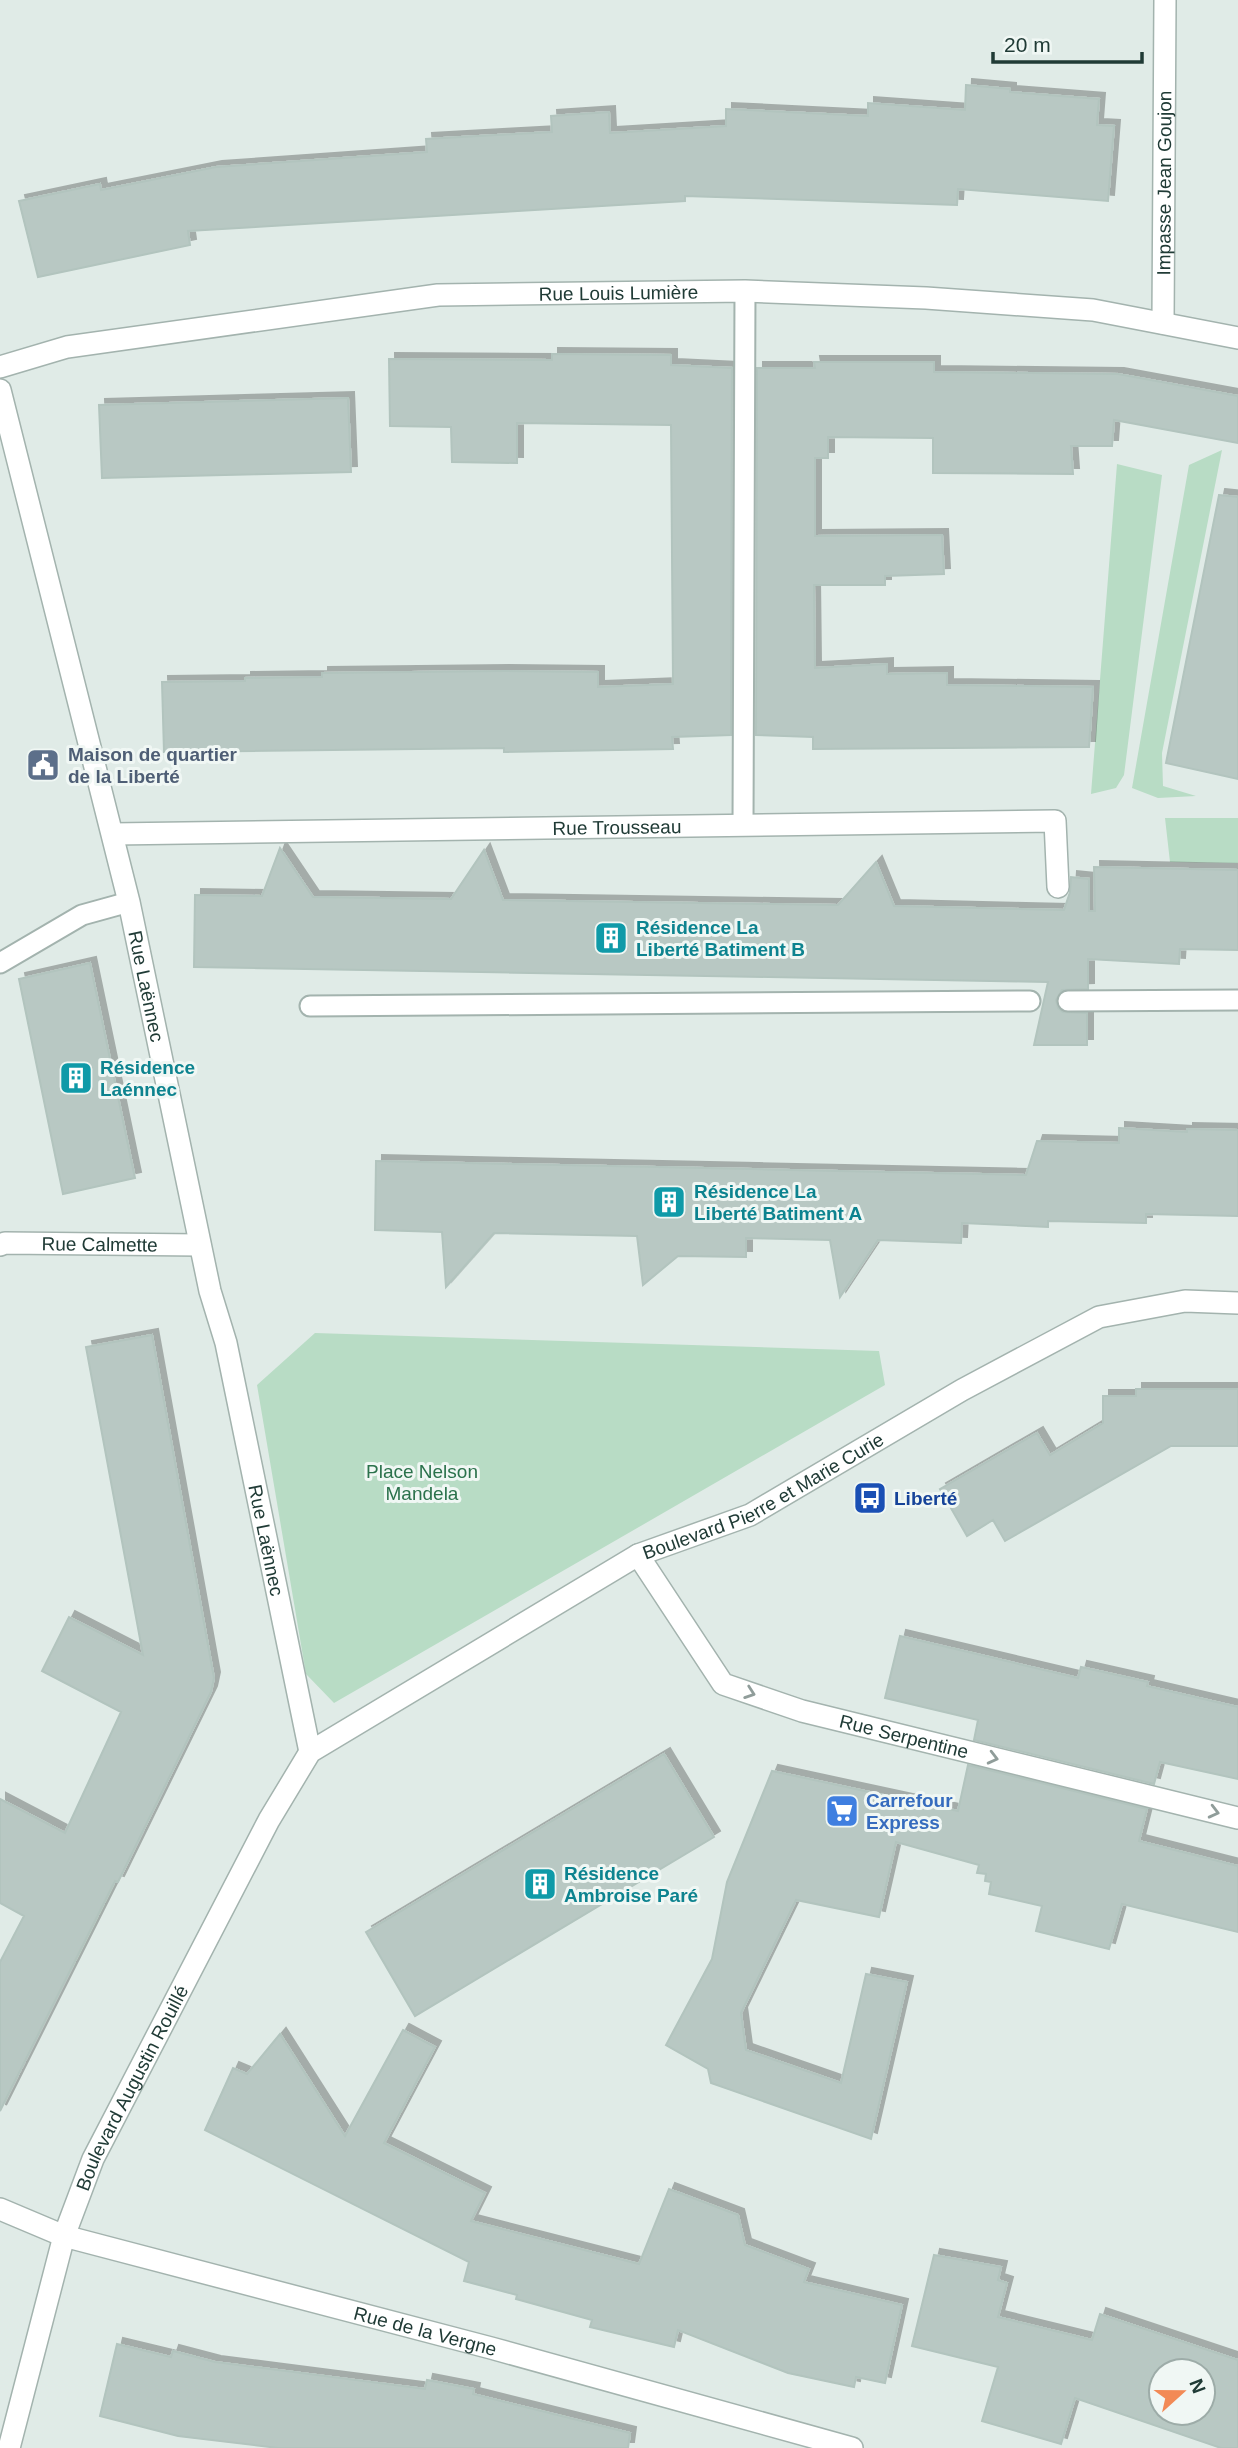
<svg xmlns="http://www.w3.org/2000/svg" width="1238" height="2448" viewBox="0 0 1238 2448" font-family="Helvetica,sans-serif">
<defs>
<filter id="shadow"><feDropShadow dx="6" dy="-6" stdDeviation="0" flood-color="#0004"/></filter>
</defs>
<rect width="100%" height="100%" fill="#e0ebe7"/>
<!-- green -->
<path fill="#b8dcc5" d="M1222,450L1162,753L1163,786L1196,796L1158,798L1132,788L1189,465Z
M1117,464L1162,475L1124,775L1116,788L1091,794Z
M1165,818H1238V863L1170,862Z
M315,1333L879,1351L885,1385L334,1703L306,1674L257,1385Z"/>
<!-- building -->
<path fill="#b8c8c3" stroke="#b2c4be" stroke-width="2" fill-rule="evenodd" filter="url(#shadow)" d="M966,85L1010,89V92L1099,99L1097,125L1114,126L1108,201L958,189L957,205L685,196V201L188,231L190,245L38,277L19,201L100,184L101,190L216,167L427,152L426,139L552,132L551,116L609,112L610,133L726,126V109L868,116V103L965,110Z
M552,354L671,355V365L732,368L731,735L672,737L673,749L504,752V748L164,752L162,682L245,681V678L322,677V673L503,671L598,672V687L673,684L671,425L517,423V463L452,462L451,427L390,426L389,359L552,360Z
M814,362H934V372L1118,374L1238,396V443L1114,420L1112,446H1071L1073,474L933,473V438L828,437V458H815V536L942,535L944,574L885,576V585H814L815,668L887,664V674L947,673V685L1093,687L1089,747L813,749V737L756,735L757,368H815Z
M348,398L351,472L102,478L99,405Z
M1219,495L1238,497V779L1166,763Z
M280,848L313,897L451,899L484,850L503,900L838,905L876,862L894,906L1064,910L1070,892L1071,877L1089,879V911H1095L1094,867L1238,870V950L1180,949L1179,964L1088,959V989L1062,990L1056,1000L1058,1008L1063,1012L1087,1013V1045H1034L1048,982L194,967L195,895L262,896Z
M90,963L135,1178L63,1194L19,979Z
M1119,1128L1187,1132V1129L1238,1130V1216L1146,1214V1223L1048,1221V1227L962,1223L961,1243L878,1240L840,1297L830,1240L746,1238V1257L678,1256L643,1285L637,1236L494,1233L446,1287L442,1232L375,1230L376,1161L1026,1175L1037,1141L1119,1143Z
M152,1335L214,1678L211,1692L118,1882L115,1881L0,2111V1962L24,1916L0,1903V1799L65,1833L121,1712L42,1671L69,1617L143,1655L86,1347Z
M1136,1389H1238V1446H1171L1005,1541L993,1520L967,1536L940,1489L1037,1433L1050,1455L1103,1423V1396H1136Z
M900,1636L1078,1678L1081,1667L1148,1682L1147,1686L1238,1707V1779L1160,1762L1154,1784L974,1740L978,1720L885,1698Z
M664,1754L714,1837L415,2016L366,1932Z
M968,1765L1147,1809L1139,1841L1238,1866V1932L1122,1904L1109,1949L1036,1931L1042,1906L989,1894L991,1882L985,1881L986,1874L977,1873L979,1865L896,1842L879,1917L796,1900L741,2013L746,2050L841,2083L866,1974L907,1982L871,2139L711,2083L708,2069L666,2045L712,1959L727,1882L772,1771L958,1811Z
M403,2030L435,2047L384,2143L485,2193L471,2221L639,2264L669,2189L738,2215L745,2245L809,2269L804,2282L902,2305L885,2383L856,2377L854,2387L788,2373L678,2330L674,2347L590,2327L592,2320L516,2299L517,2295L464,2281L469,2262L205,2130L233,2068L247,2074L280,2034L345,2136Z
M934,2255L1001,2267L998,2280L1007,2283L998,2317L1092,2340L1100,2314L1238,2360V2448H1221L1075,2398L1061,2444L982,2421L998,2367L912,2346ZM1161,2371H1203V2413H1161Z
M117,2344L171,2357L173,2351L215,2362L425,2389L427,2380L474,2389L473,2394L630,2433L628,2448H278L178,2436L100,2416Z"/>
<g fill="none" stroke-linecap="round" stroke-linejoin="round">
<defs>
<path id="lane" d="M743,825L745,291
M0,963L82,915L129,902
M1068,1001L1238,1000
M310,1006L1030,1001"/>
<g id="street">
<path id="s1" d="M1163,323L1165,0"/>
<path id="s2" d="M0,367L67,347L438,295L745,291L926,298L1093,310L1238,338"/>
<path id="s3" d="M0,390L129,902L210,1291L226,1343L310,1752"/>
<path id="s4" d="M113,834L1055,821L1058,887"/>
<path id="s5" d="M0,1245L5,1243L200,1245"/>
<path id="s6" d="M638,1555L723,1684L802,1711L1238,1818"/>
<path id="s7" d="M0,2209L64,2236L491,2348L852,2448"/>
<path id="s8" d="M9,2448L64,2236L93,2159L269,1820L310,1752L638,1555L750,1515L962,1390L1099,1317L1185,1301L1238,1303"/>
</g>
</defs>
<!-- lane casing -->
<use href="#lane" stroke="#a3b3ae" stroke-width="23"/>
<!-- street casing -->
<use href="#street" stroke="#a3b3ae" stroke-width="24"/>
<!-- lane -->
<use href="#lane" stroke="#fff" stroke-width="19"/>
<!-- street -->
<use href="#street" stroke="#fff" stroke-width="21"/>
</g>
<!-- one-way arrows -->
<defs><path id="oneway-chevron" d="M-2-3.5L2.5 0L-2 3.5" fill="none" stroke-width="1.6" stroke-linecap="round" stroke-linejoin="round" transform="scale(1.75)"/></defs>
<g stroke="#909d9a">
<use href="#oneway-chevron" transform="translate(750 1693) rotate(19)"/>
<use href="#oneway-chevron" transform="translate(993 1758) rotate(14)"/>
<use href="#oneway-chevron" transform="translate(1214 1812) rotate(14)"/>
</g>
<!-- icons -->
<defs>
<symbol id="civic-square" viewBox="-11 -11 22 22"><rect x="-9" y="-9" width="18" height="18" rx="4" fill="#5c6f8a" stroke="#f0f7f4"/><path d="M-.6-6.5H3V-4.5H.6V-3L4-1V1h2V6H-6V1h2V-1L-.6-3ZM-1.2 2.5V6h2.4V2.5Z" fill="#fff"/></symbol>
<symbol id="building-square" viewBox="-11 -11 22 22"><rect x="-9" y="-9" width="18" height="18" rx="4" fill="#0f9aa8" stroke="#f0f7f4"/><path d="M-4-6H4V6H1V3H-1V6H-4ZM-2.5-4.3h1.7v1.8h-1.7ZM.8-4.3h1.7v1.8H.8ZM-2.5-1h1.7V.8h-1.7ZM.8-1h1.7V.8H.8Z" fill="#fff"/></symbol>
<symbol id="bus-square" viewBox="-11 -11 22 22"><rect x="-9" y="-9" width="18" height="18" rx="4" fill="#1a4fb4" stroke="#f0f7f4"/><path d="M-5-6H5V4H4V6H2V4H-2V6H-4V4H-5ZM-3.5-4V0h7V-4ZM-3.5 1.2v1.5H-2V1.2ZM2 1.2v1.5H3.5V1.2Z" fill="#fff"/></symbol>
<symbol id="supermarket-square" viewBox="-11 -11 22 22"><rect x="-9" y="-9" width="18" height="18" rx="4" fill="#3f7fe0" stroke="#f0f7f4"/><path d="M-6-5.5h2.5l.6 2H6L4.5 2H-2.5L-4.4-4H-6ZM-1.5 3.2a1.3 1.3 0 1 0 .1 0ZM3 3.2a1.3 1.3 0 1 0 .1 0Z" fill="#fff"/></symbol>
</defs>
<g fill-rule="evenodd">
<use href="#civic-square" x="24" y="746" width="38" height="38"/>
<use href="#building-square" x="592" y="919" width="38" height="38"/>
<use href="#building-square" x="57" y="1059" width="38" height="38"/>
<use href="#building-square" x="650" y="1183" width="38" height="38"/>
<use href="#bus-square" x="851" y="1479" width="38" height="38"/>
<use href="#supermarket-square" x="823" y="1792" width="38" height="38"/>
<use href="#building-square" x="521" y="1865" width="38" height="38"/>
</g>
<g text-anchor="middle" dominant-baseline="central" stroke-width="6" stroke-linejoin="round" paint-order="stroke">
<!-- street labels -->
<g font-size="19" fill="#203b36" stroke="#f0f7f4">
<text stroke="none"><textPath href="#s1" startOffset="140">Impasse Jean Goujon</textPath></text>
<text stroke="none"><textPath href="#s2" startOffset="625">Rue Louis Lumière</textPath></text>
<text stroke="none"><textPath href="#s4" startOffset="504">Rue Trousseau</textPath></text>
<text stroke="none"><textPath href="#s3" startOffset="614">Rue Laënnec</textPath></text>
<text stroke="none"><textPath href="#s5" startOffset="100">Rue Calmette</textPath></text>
<text stroke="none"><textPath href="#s8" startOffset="1284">Boulevard Pierre et Marie Curie</textPath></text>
<text stroke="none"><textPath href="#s3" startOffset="1181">Rue Laënnec</textPath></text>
<text stroke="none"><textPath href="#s6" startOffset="343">Rue Serpentine</textPath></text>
<text stroke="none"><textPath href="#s8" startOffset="382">Boulevard Augustin Rouillé</textPath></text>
<text stroke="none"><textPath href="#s7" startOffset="443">Rue de la Vergne</textPath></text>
</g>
<!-- service labels -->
<g font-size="19" font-weight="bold" fill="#4e5e75" stroke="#f0f7f4" text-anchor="start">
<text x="68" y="754">Maison de quartier<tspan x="68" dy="22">de la Liberté</tspan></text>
</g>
<!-- culture labels -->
<g font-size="19" font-weight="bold" fill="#0d838f" stroke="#f0f7f4" text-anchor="start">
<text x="636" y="927">Résidence La<tspan x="636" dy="22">Liberté Batiment B</tspan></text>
<text x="100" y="1067">Résidence<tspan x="100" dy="22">Laénnec</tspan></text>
<text x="694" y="1191">Résidence La<tspan x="694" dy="22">Liberté Batiment A</tspan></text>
<text x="564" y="1873">Résidence<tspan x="564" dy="22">Ambroise Paré</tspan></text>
</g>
<!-- park labels -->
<g font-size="19" fill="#2b724c" stroke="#f0f7f4">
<text x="422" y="1471">Place Nelson<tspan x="422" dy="22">Mandela</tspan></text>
</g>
<!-- transit labels -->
<g font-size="19" font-weight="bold" fill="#164399" stroke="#f0f7f4" text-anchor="start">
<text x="894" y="1498">Liberté</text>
</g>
<!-- shop labels -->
<g font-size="19" font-weight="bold" fill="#366cbe" stroke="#f0f7f4" text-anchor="start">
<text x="866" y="1800">Carrefour<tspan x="866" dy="22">Express</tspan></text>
</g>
</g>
<!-- north arrow -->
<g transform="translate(1182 2392) rotate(69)"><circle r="33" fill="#f0f7f4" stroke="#9daca8" stroke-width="2"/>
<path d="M0-5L12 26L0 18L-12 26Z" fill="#f28a56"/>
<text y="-10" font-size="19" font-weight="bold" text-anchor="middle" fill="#203b36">N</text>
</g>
<!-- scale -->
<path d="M993 52v10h149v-10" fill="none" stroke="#203b36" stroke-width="3.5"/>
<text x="1004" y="52" font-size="21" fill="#203b36" stroke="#f0f7f4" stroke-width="5" paint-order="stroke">20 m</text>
</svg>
